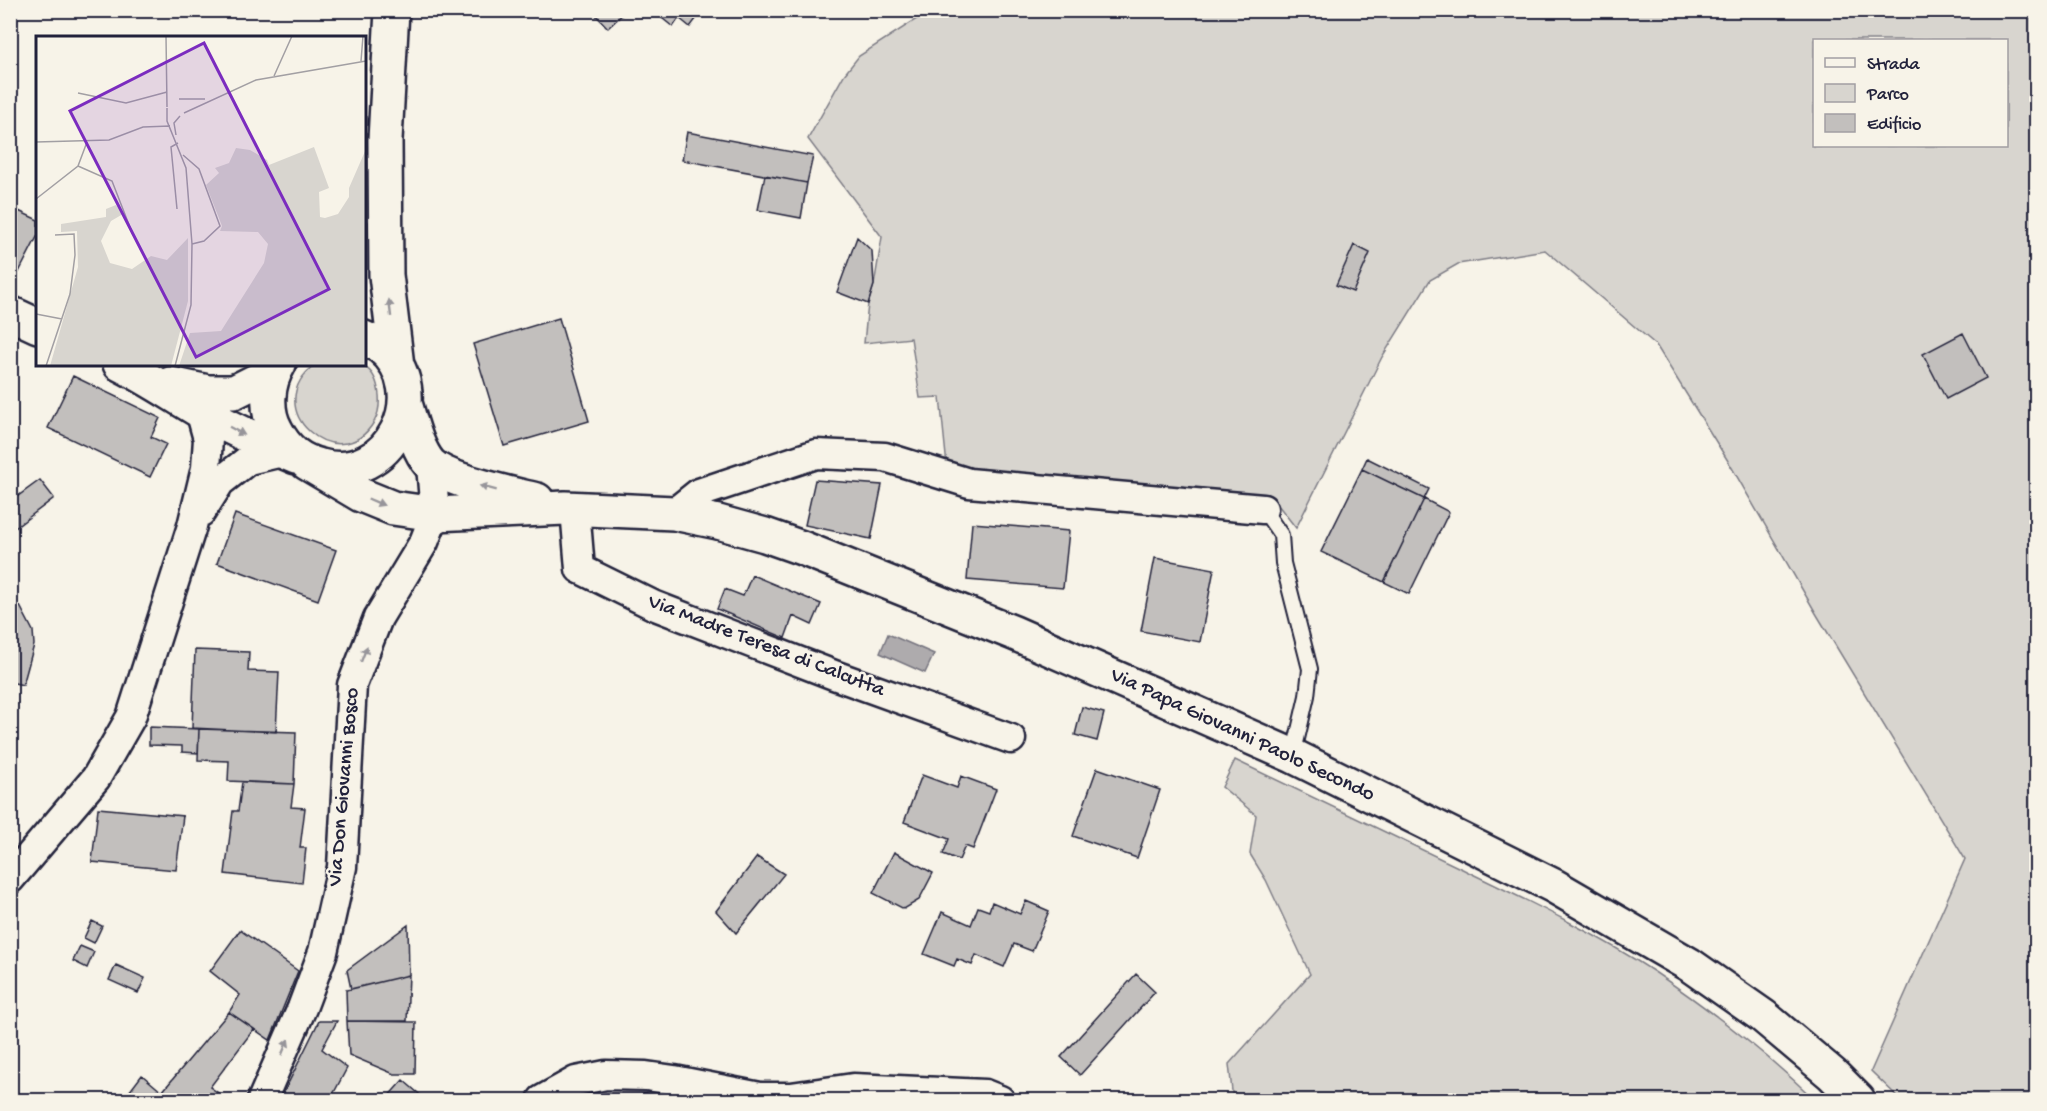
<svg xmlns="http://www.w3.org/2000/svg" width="2047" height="1111" viewBox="0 0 2047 1111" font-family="'Gochi Hand',sans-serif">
<rect width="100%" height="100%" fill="#f7f3e8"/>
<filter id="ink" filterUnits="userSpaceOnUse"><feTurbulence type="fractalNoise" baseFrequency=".0167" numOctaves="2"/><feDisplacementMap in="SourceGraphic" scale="12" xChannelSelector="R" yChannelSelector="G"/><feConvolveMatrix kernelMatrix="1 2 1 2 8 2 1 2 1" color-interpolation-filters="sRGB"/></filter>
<g filter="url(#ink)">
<!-- green -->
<path fill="#d8d5cf" stroke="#7d7c85" stroke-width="1.5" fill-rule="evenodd" d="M929,11H2036V1100H1901L1871,1071L1965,859L1817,615L1728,461L1656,345L1545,250L1458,264L1430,280L1382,357L1296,528L1271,496L947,466L940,397L920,398L911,338L864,343L868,304L874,285L882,237L808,139L844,75L859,56ZM1814,40H2006V146H1814Z
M316,364C327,364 351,361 361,365C381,373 383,406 374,422C339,480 256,408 316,364Z
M1235,760C1310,796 1385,832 1460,868C1526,900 1594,932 1656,973C1712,1011 1766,1053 1815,1100H1233L1229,1064L1310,974L1266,880L1250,854L1256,815L1222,787Z"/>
<!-- water -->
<path fill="#aeabad" stroke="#76747f" stroke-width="1.5" d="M888,634L934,654L925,673L880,653Z"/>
<!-- building -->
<path fill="#c2bfbd" stroke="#22223b" stroke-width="1.5" d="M591,10H627L608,28Z
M659,10H703L690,27L679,18L673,27L657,14Z
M687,132L813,156L807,183L682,160Z
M765,175L807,183L801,218L758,210Z
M10,207L38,220V235L19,272L10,267Z
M857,237L872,251L874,285L868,304L837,292Z
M1354,245L1370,253L1353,292L1336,285Z
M559,318L589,421L504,446L473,344Z
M1963,333L1986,378L1946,399L1923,354Z
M73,376L160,418L151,437L166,444L150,477L48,428Z
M1367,458L1429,489L1424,499L1362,469Z
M1362,469L1424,499L1384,582L1321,552Z
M40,480L54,498L15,528L10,522V502Z
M815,480L882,485L871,539L805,525Z
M1424,499L1449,512L1409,594L1384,582Z
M235,514L336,550L318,600L217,563Z
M972,523L1069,531L1063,588L967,580Z
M1155,558L1214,569L1200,642L1141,631Z
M752,575L821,604L812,625L793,616L785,638L717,609L725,589L743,596Z
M10,601L20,606L33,631L34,645L23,685L10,682Z
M195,650L249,652L248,671L279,672L276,732L192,728Z
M1082,707L1104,713L1097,741L1075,735Z
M149,727L199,729L198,753L182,752V746L149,745Z
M199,729L296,732L294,784L228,781L229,761L198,760Z
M1097,768L1160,790L1137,858L1073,836Z
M922,775L957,788L961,776L996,789L973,849L965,846L959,860L943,854L949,839L904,822Z
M242,782L294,784L291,807L305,808L300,848H306L302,883L225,874L233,811H238Z
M98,808L183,816L176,870L92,862Z
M894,852L933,873L919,900L904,909L873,893Z
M757,857L784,874L736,933L716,911Z
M1026,901L1049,911L1032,951L1014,944L1004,967L976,955L972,965L957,959L954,966L924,954L942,912L971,925L978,907L989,911L992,902L1020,914Z
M92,921L102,926L94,943L84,938Z
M408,925L409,975L351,989L347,970Z
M240,930L298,971L270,1040L229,1012L240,995L210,971Z
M80,946L94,952L87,968L73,961Z
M116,965L145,978L138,993L109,980Z
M1136,974L1155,992L1080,1075L1061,1057Z
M409,975L407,1021H347L346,990Z
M229,1012L254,1029L210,1087L228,1100H172L162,1092Z
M319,1021H337L322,1049L347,1068L330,1100H280Z
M347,1021L416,1022L415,1074H394L349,1055Z
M142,1075L162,1092L172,1100H123Z
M403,1080L426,1100H385Z"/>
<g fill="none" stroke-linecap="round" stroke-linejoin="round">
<defs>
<path id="lane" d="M1263,509L1281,535L1283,563L1310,669L1307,696L1293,756"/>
<path id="street" d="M575,509L580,569L653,605L834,675L1011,739
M201,512L220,482L248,460L282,452
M674,513L699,493L816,454L885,457L969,483L1263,509
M10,879L96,778L131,717L192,526L206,468L208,439L200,410
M262,1100L302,1008L323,952L342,867L352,685L378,618L424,542L435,514L431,465
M542,1100L576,1081L606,1075L646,1076L674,1080L760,1097H791L853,1088L985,1094L1000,1100"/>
<path id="secondary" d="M392,10L385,140L386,275L397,366
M10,313L38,326
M120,364C148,378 173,395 200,411C231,429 263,443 296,457
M279,364C267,384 265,410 276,430C286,450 300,461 321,466C389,485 436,392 381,347C376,344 370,341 364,338
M170,384L208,392H234L274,372
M405,403C411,422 417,449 430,464C447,481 512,494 537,500
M307,463L361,495L393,508L435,514L565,508L674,513L718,522L765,535L802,548L1014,633L1293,756L1554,886L1690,965L1763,1016L1832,1074L1858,1100"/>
</defs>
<!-- lane casing -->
<use href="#lane" stroke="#22223b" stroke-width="18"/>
<!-- street casing -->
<use href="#street" stroke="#22223b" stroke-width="33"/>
<!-- secondary casing -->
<use href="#secondary" stroke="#22223b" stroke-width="38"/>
<!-- lane -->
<use href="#lane" stroke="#f7f3e8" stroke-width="14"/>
<!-- street -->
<use href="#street" stroke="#f7f3e8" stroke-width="28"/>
<!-- secondary -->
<use href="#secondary" stroke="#f7f3e8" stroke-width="33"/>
</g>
<!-- one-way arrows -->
<defs><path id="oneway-solid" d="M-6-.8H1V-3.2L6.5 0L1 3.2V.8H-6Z" transform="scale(1.5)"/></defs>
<g fill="#97959a">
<use href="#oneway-solid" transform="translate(390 308) rotate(-97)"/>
<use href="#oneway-solid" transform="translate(237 431) rotate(28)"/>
<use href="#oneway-solid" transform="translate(488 488) rotate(-165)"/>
<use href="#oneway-solid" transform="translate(376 502) rotate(23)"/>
<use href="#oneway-solid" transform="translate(364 654) rotate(-69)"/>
<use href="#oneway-solid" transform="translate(285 1047) rotate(-67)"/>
</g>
</g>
<g text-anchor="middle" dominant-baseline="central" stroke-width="5" stroke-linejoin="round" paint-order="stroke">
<!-- street labels -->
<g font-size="21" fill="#22223b" stroke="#f7f3e8">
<text transform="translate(766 647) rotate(21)">Via Madre Teresa di Calcutta</text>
<text transform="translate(1242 736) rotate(25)">Via Papa Giovanni Paolo Secondo</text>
<text transform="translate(345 787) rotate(-85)">Via Don Giovanni Bosco</text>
</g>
</g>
<!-- overview -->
<g transform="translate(36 36)">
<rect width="330" height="330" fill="#f7f3e8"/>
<path d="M278,111L293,152L283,156L284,181L289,182L302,178L313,161V152L330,113V330H143L154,297L185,295L228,227L232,208L222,196L184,195L186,190L170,149L183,137L179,132L193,127L200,112L214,114L231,124L233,129ZM80,169L87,178L75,185L65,205L74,227L96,233L115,220L131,224L152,202V265L135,330H14L42,231L41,195L25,196V188L70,181V173Z" fill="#d8d5cf"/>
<path fill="none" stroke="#a29fa3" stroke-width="1.5" d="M130,0L131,71M325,25L327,0M238,40L256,0M42,57L90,67L131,56M143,63H169M131,72V85L150,132L156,208L155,269L139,330M148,77L220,44L330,25M140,99L138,87L144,80M0,106L73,104L107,91L134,90M147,119L163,133L184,190L168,205L156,208M42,130L76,145L97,199M0,163L42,130L51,106M141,173L135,111L142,107M0,278L26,283M10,330L34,258L39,219L38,198L19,199"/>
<path fill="#7b2cbf" fill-opacity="0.15" stroke="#7b2cbf" stroke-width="3" d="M168,7L293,253L160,321L34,75Z"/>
<rect width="330" height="330" fill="none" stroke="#22223b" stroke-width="3"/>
</g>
<!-- margin -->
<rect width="2047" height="1111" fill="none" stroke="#f7f3e8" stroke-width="36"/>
<rect x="18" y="18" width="2011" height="1075" fill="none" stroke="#22223b" stroke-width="2" filter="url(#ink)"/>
<!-- legend -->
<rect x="1813" y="39" width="195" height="108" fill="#f7f3e8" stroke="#a29fa3" stroke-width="1.5"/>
<rect x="1825" y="58" width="30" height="9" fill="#f7f3e8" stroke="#a29fa3" stroke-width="1.5"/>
<text x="1867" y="69" font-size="18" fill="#22223b">Strada</text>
<rect x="1825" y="84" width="30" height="18" fill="#d8d5cf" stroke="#a29fa3" stroke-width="1.5"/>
<text x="1867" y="99" font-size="18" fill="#22223b">Parco</text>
<rect x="1825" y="114" width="30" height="18" fill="#c2bfbd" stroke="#a29fa3" stroke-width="1.5"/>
<text x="1867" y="129" font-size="18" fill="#22223b">Edificio</text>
</svg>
